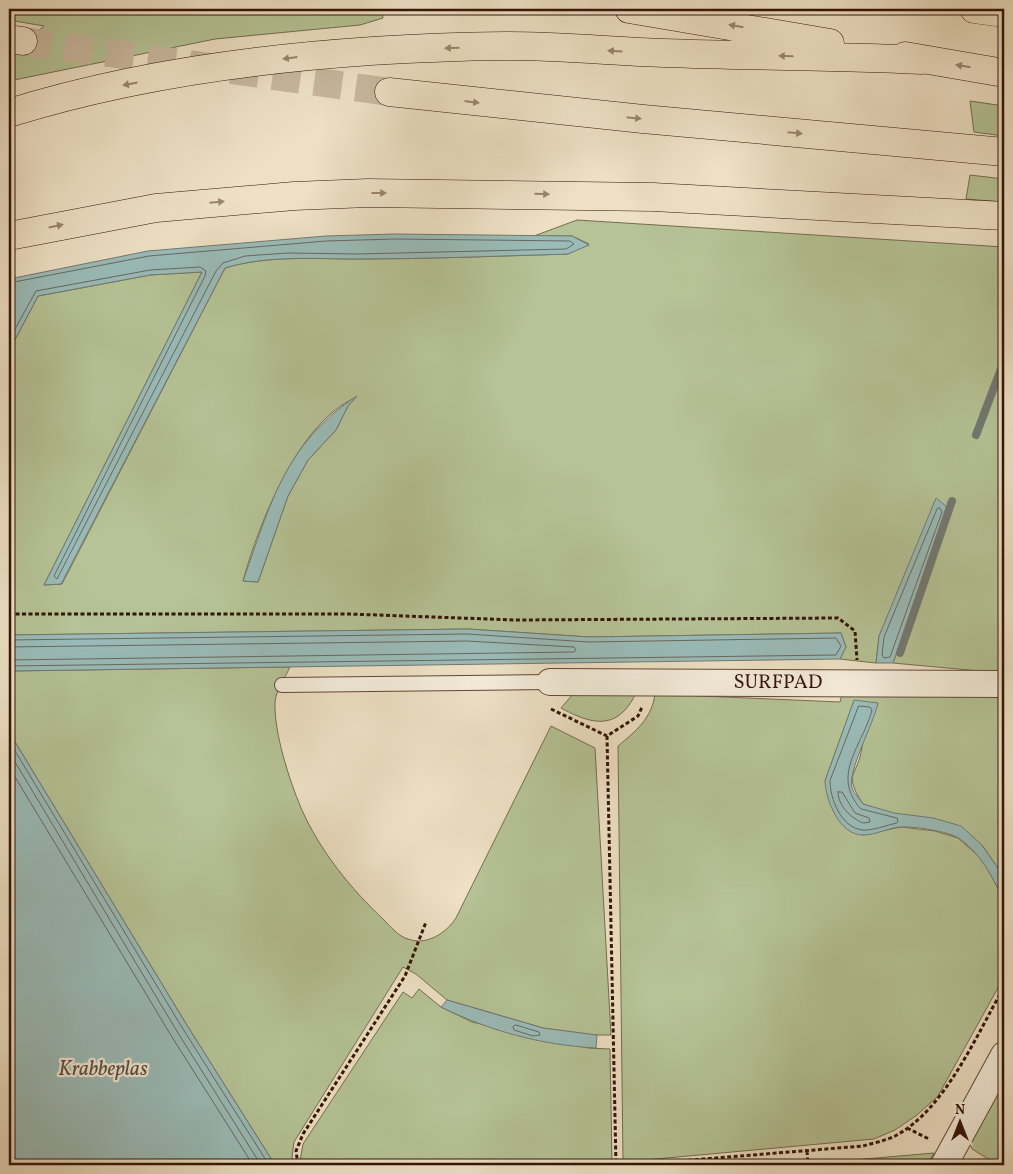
<svg xmlns="http://www.w3.org/2000/svg" width="1013" height="1174" viewBox="0 0 1013 1174" font-family="Vollkorn,serif">
<rect width="100%" height="100%" fill="#ede0c4"/>
<filter id="stains"><feTurbulence type="fractalNoise" baseFrequency=".004" numOctaves="4"/><feColorMatrix values="0 0 0 0 .2 0 0 0 0 .09 0 0 0 0 .02 0 0 0 .5 -.17"/></filter>
<radialGradient id="worn" r=".72"><stop offset=".6" stop-color="#630" stop-opacity="0"/><stop offset="1" stop-color="#630" stop-opacity=".3"/></radialGradient>
<!-- green -->
<path fill="#b5c396" stroke="#756c4e" fill-rule="evenodd" d="M9,9H381L383,18L360,25L215,39L9,81V55L44,26L9,20Z
M970,101L1004,106V136L974,132Z
M970,175L1004,179V202L966,199Z
M577,220L1004,247V671H980L893,663L948,509L887,619L879,636L876,663L840,659L846,647L841,633L589,637L468,629L9,635V351L38,296L150,275L202,272L44,585L62,584L225,268C268,255 313,259 358,259C428,259 498,256 568,254L589,244L572,236H534ZM355,398L348,406L336,430L308,460L288,496L258,582L243,581C259,523 298,423 355,398Z
M290,667C285,678 276,690 275,702C274,733 289,779 301,808C320,851 350,888 384,920C391,927 398,936 408,939C427,946 446,933 456,918L551,726L595,748L611,1035H593L543,1028L447,1000L416,974L403,967L294,1142L292,1157L294,1165H275L188,1027L9,732V671Z
M1004,687V877L982,845L863,804C842,772 858,777 862,747C864,733 857,714 854,701L825,781L862,835L901,827L935,831L958,838L983,860L1004,900V977L938,1096L917,1115L895,1130L874,1139L623,1162L618,746C636,731 652,718 655,694L840,702L843,689Z
M574,693H636C618,731 592,725 561,708Z
M419,989L441,1007L472,1022L588,1048L610,1049L612,1165H303L300,1161L303,1144L403,992L412,998Z
M1004,1077V1165H998L972,1149L969,1140Z
M934,1153L927,1165H796Z"/>
<!-- water -->
<path fill="#9abcb9" stroke="#727972" d="M394,234L572,236L589,245L568,254C498,256 428,259 358,259C313,259 268,255 225,268L61,584L44,585L202,272L150,275L38,296L9,351V313L12,305L9,306V279L148,251L326,236Z
M357,396L348,406L336,430L308,460L288,496L258,582L243,581C270,505 285,443 357,396Z
M936,498L948,508L893,663H876L879,636Z
M468,629L589,637L841,633L846,647L840,659L9,671V635Z
M854,700L878,703C874,723 847,772 852,788C854,794 860,799 863,804L894,813L933,818L961,826L982,845L1004,877V900C992,877 982,855 960,839C948,831 914,826 900,827C888,828 876,835 863,835C839,835 826,800 825,781Z
M9,732L188,1027L275,1165H9Z
M447,1000L543,1028L597,1035L596,1048C541,1045 490,1031 441,1007Z"/>
<g fill="none" stroke-linecap="round" stroke-linejoin="round">
<!-- shore -->
<path stroke="#686860" stroke-width="1" d="M9,283L149,256L326,241L395,239L570,241L574,244L566,249L357,254L288,253L245,256L223,263L216,271L57,579L54,576L205,276L206,271L200,267L150,270L36,291L9,340
M940,508L942,512L890,657L884,658L882,655L884,637L937,509Z
M9,640L467,634L589,642L836,638L841,646L836,655L9,666
M9,647L467,641L574,647L576,650L574,652L9,660
M859,706L870,707L872,710C863,745 830,775 861,809L897,818L898,821L897,823C887,825 872,831 862,830C841,827 830,799 830,781Z
M9,741L183,1029L269,1165
M9,752L178,1033L261,1165
M9,767L172,1037L253,1165
M838,792H842L855,813L869,818L870,822L863,823C851,818 838,806 838,792Z
M516,1025L539,1032L540,1035L533,1036L514,1030L513,1027Z"/>
<!-- stream -->
<path stroke="#727972" stroke-width="8" d="M976,435L1004,361
M900,653L952,501"/>
<!-- motorway-tunnel -->
<path stroke="#c8b79e" stroke-width="28" stroke-dasharray="28 14" stroke-linecap="butt" d="M23,41L389,92"/>
<defs>
<path id="service" d="M282,685L550,682"/>
<g id="minor">
<path id="s1" d="M550,682L1004,684"/>
<path d="M944,1165L1004,1055"/>
</g>
<path id="motorway" d="M629,9L830,43
M974,9L1004,13
M9,39L23,41
M905,56L1004,73
M389,92L643,119L1004,152
M9,113C166,64 342,48 506,46C559,46 611,51 663,53C750,56 836,56 922,60
M9,236L156,208L294,196L368,193L653,197L1004,216"/>
</defs>
<!-- service casing -->
<use href="#service" stroke="#634736" stroke-width="16"/>
<!-- minor casing -->
<use href="#minor" stroke="#634736" stroke-width="28"/>
<!-- motorway casing -->
<use href="#motorway" stroke="#351407" stroke-width="29"/>
<!-- path -->
<path stroke="#351407" stroke-width="3" stroke-dasharray="4 2.5" stroke-linecap="butt" d="M9,614H349L516,620L838,618L855,631L857,660
M551,709L607,736L638,716L642,707
M607,736L616,1165
M907,1128L929,1139
M807,1151L808,1165
M973,1161L979,1165
M298,1165L296,1151L303,1134L405,976L426,922
M630,1165L863,1146C873,1143 885,1141 895,1136C945,1110 977,1034 1004,987"/>
<!-- service -->
<use href="#service" stroke="#f3ebd9" stroke-width="14"/>
<!-- minor -->
<use href="#minor" stroke="#f3ebd9" stroke-width="26"/>
<!-- motorway -->
<use href="#motorway" stroke="#ede0c4" stroke-width="28"/>
</g>
<!-- one-way arrows -->
<defs><path id="oneway-solid" d="M-6-.8H1V-3.2L6.5 0L1 3.2V.8H-6Z" transform="scale(1.25)"/></defs>
<g fill="#9a846f">
<use href="#oneway-solid" transform="translate(736 26) rotate(-170)"/>
<use href="#oneway-solid" transform="translate(452 48) rotate(178)"/>
<use href="#oneway-solid" transform="translate(615 51) rotate(-177)"/>
<use href="#oneway-solid" transform="translate(786 56) rotate(-179)"/>
<use href="#oneway-solid" transform="translate(290 58) rotate(173)"/>
<use href="#oneway-solid" transform="translate(963 66) rotate(-171)"/>
<use href="#oneway-solid" transform="translate(130 84) rotate(169)"/>
<use href="#oneway-solid" transform="translate(472 102) rotate(7)"/>
<use href="#oneway-solid" transform="translate(634 118) rotate(6)"/>
<use href="#oneway-solid" transform="translate(795 133) rotate(5)"/>
<use href="#oneway-solid" transform="translate(379 193)"/>
<use href="#oneway-solid" transform="translate(542 194) rotate(1)"/>
<use href="#oneway-solid" transform="translate(217 202) rotate(-5)"/>
<use href="#oneway-solid" transform="translate(56 226) rotate(-12)"/>
</g>
<g text-anchor="middle" dominant-baseline="central" stroke-width="4.5" stroke-linejoin="round" paint-order="stroke">
<!-- street labels -->
<g font-size="20" fill="#351407" stroke="#f3ebd9">
<text stroke="none"><textPath href="#s1" startOffset="228">SURFPAD</textPath></text>
</g>
<!-- water labels -->
<g font-size="21" font-style="italic" fill="#584f45" stroke="#f3ebd9">
<text x="103" y="1069">Krabbeplas</text>
</g>
</g>
<!-- margin -->
<rect width="1013" height="1174" fill="none" stroke="#ede0c4" stroke-width="30"/>
<rect x="10" y="10" width="993" height="1154" fill="none" stroke="#351407" stroke-width="2.5"/>
<rect x="15" y="15" width="983" height="1144" fill="none" stroke="#351407"/>
<!-- north arrow -->
<g transform="translate(960 1122)" stroke="#f3ebd9" stroke-width="4" paint-order="stroke">
<path d="M0-4L9 19L0 12L-9 19Z" fill="#351407"/>
<text y="-8" font-size="14" font-weight="bold" text-anchor="middle" fill="#351407">N</text>
</g>
<rect width="100%" height="100%" filter="url(#stains)"/>
<rect width="100%" height="100%" fill="url(#worn)"/>
</svg>
